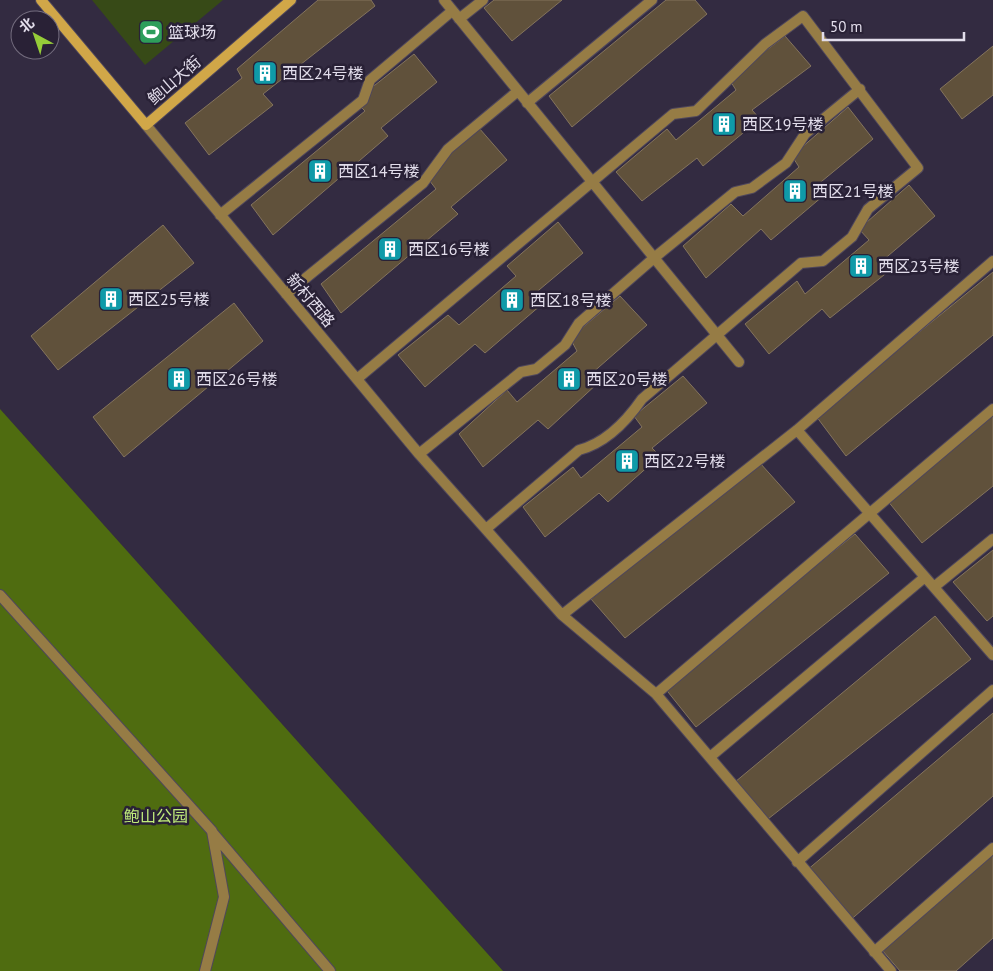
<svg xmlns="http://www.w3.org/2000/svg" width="993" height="971" viewBox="0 0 993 971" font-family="'PT Sans','Noto Sans SC',sans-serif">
<rect width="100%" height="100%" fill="#332b41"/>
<!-- green -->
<path fill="#374a17" d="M92,0H223L145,65Z"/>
<!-- forest -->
<path fill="#4f6c10" d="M0,409L503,971H0Z"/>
<!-- building -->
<path fill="#60513b" stroke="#84745d" d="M318,0H371L375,6L263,94L273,105L209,155L185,123L242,78L237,69Z
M494,0H562L512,41L484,8Z
M666,0H695L707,14L572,127L549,96Z
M785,36L811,66L752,110L760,119L703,166L697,158L642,201L616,172L667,129L676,140L736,90L729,79Z
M993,46V95L962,119L940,89Z
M414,54L437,82L381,128L388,136L273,235L251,205L365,111L355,101Z
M848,107L873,139L816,186L823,196L771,240L761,229L706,278L683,246L731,204L743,216L799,167L792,156Z
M479,128L507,160L451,207L458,214L341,313L321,284L436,189L426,176Z
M909,185L935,216L882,261L889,271L830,318L822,309L769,354L745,324L797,281L805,294L869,240L859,229Z
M558,222L583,253L533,295L541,305L485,353L475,344L425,387L398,355L448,315L459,325L516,276L507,266Z
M163,225L194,263L58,370L31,336Z
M993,272V335L846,456L816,416Z
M620,296L647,325L591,374L598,383L548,429L538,420L483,467L459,434L507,390L517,402L577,351L570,338Z
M234,303L263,341L124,457L93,417Z
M683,376L707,403L652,448L660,456L608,502L599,493L545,537L523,507L573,467L581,478L642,427L634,416Z
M993,414V486L922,543L887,500Z
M760,463L795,502L625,638L591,599Z
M855,534L889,573L696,727L664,687Z
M993,550V616L987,621L953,582Z
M935,616L971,659L768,819L735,782Z
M993,713V796L847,923L806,871Z
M993,851V938L956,971H900L882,950Z"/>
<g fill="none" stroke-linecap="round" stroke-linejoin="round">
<defs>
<path id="street" d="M444,0L739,362
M459,19L483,0
M527,103L652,0
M146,125L419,454L562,615L656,694L891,971
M220,215L363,100L370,80L452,11
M286,294L423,183L448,149L518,91
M357,379L673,114L696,111L765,44L803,16L918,168L868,209L852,237L823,261L801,263L642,399C626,422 606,443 579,450L486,529
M797,430L993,655
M419,454L521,372L536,369L565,345L579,323L654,258L735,192L752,188L786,163L805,134L860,89
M934,587L993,539
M0,595L212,831L224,897L205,971
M562,615L797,430L993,261
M656,694L993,409
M710,757L925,577
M212,832L330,971
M797,862L993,690
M874,952L993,848"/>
<path id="secondary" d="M41,0L146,125L291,0"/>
</defs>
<!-- street casing -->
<use href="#street" stroke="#4f475c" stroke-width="12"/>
<!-- secondary casing -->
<use href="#secondary" stroke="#4f475c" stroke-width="12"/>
<!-- street -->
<use href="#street" stroke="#967c45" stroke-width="10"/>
<!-- secondary -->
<use href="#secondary" stroke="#d1a748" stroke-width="10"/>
</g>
<!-- icons -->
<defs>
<symbol id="stadium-square" viewBox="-11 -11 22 22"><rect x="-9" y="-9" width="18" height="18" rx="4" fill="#2e9e5b" stroke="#292136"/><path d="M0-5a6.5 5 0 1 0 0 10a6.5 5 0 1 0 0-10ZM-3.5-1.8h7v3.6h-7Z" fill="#fff"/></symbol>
<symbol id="building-square" viewBox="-11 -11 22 22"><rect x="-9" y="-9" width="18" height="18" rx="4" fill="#0f9aa8" stroke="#292136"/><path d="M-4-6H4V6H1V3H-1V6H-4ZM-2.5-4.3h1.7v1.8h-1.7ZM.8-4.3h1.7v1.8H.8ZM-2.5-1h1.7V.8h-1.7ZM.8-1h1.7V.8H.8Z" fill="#fff"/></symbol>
</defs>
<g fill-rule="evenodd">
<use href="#stadium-square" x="137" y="18" width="28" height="28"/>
<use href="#building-square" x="251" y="59" width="28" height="28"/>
<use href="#building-square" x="710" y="110" width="28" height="28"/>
<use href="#building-square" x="306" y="157" width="28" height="28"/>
<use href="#building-square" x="781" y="177" width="28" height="28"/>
<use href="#building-square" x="376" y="235" width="28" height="28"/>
<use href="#building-square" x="847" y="252" width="28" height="28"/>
<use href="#building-square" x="97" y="285" width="28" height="28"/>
<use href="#building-square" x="498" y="286" width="28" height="28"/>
<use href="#building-square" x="165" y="365" width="28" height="28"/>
<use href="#building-square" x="555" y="365" width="28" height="28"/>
<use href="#building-square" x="613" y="447" width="28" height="28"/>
</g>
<g text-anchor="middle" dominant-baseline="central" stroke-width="5" stroke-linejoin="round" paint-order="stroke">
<!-- poi labels -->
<g font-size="16" fill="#e2ddeb" stroke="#292136" text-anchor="start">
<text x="168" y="32">篮球场</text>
<text x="282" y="73">西区24号楼</text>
<text x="742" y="124">西区19号楼</text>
<text x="338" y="171">西区14号楼</text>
<text x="812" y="191">西区21号楼</text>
<text x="408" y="249">西区16号楼</text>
<text x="878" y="266">西区23号楼</text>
<text x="128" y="299">西区25号楼</text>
<text x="530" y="300">西区18号楼</text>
<text x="196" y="379">西区26号楼</text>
<text x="586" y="379">西区20号楼</text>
<text x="644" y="461">西区22号楼</text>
</g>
<!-- street labels -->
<g font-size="16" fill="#e2ddeb" stroke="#292136">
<text transform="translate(174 80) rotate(-41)">鲍山大街</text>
<text transform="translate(311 300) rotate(50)">新村西路</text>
</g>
<!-- park labels -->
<g font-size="16" fill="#c1ed7c" stroke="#292136">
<text x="156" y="816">鲍山公园</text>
</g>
</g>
<!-- north arrow -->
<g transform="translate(35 35) rotate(320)"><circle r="24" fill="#292136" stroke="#736c7e"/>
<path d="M0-4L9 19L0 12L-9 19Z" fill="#96cc39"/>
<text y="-8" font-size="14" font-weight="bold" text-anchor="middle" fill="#e2ddeb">北</text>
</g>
<!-- scale -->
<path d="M823 32v8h141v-8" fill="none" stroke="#e2ddeb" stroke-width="2.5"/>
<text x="830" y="32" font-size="15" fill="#e2ddeb" stroke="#292136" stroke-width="4" paint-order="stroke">50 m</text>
</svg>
